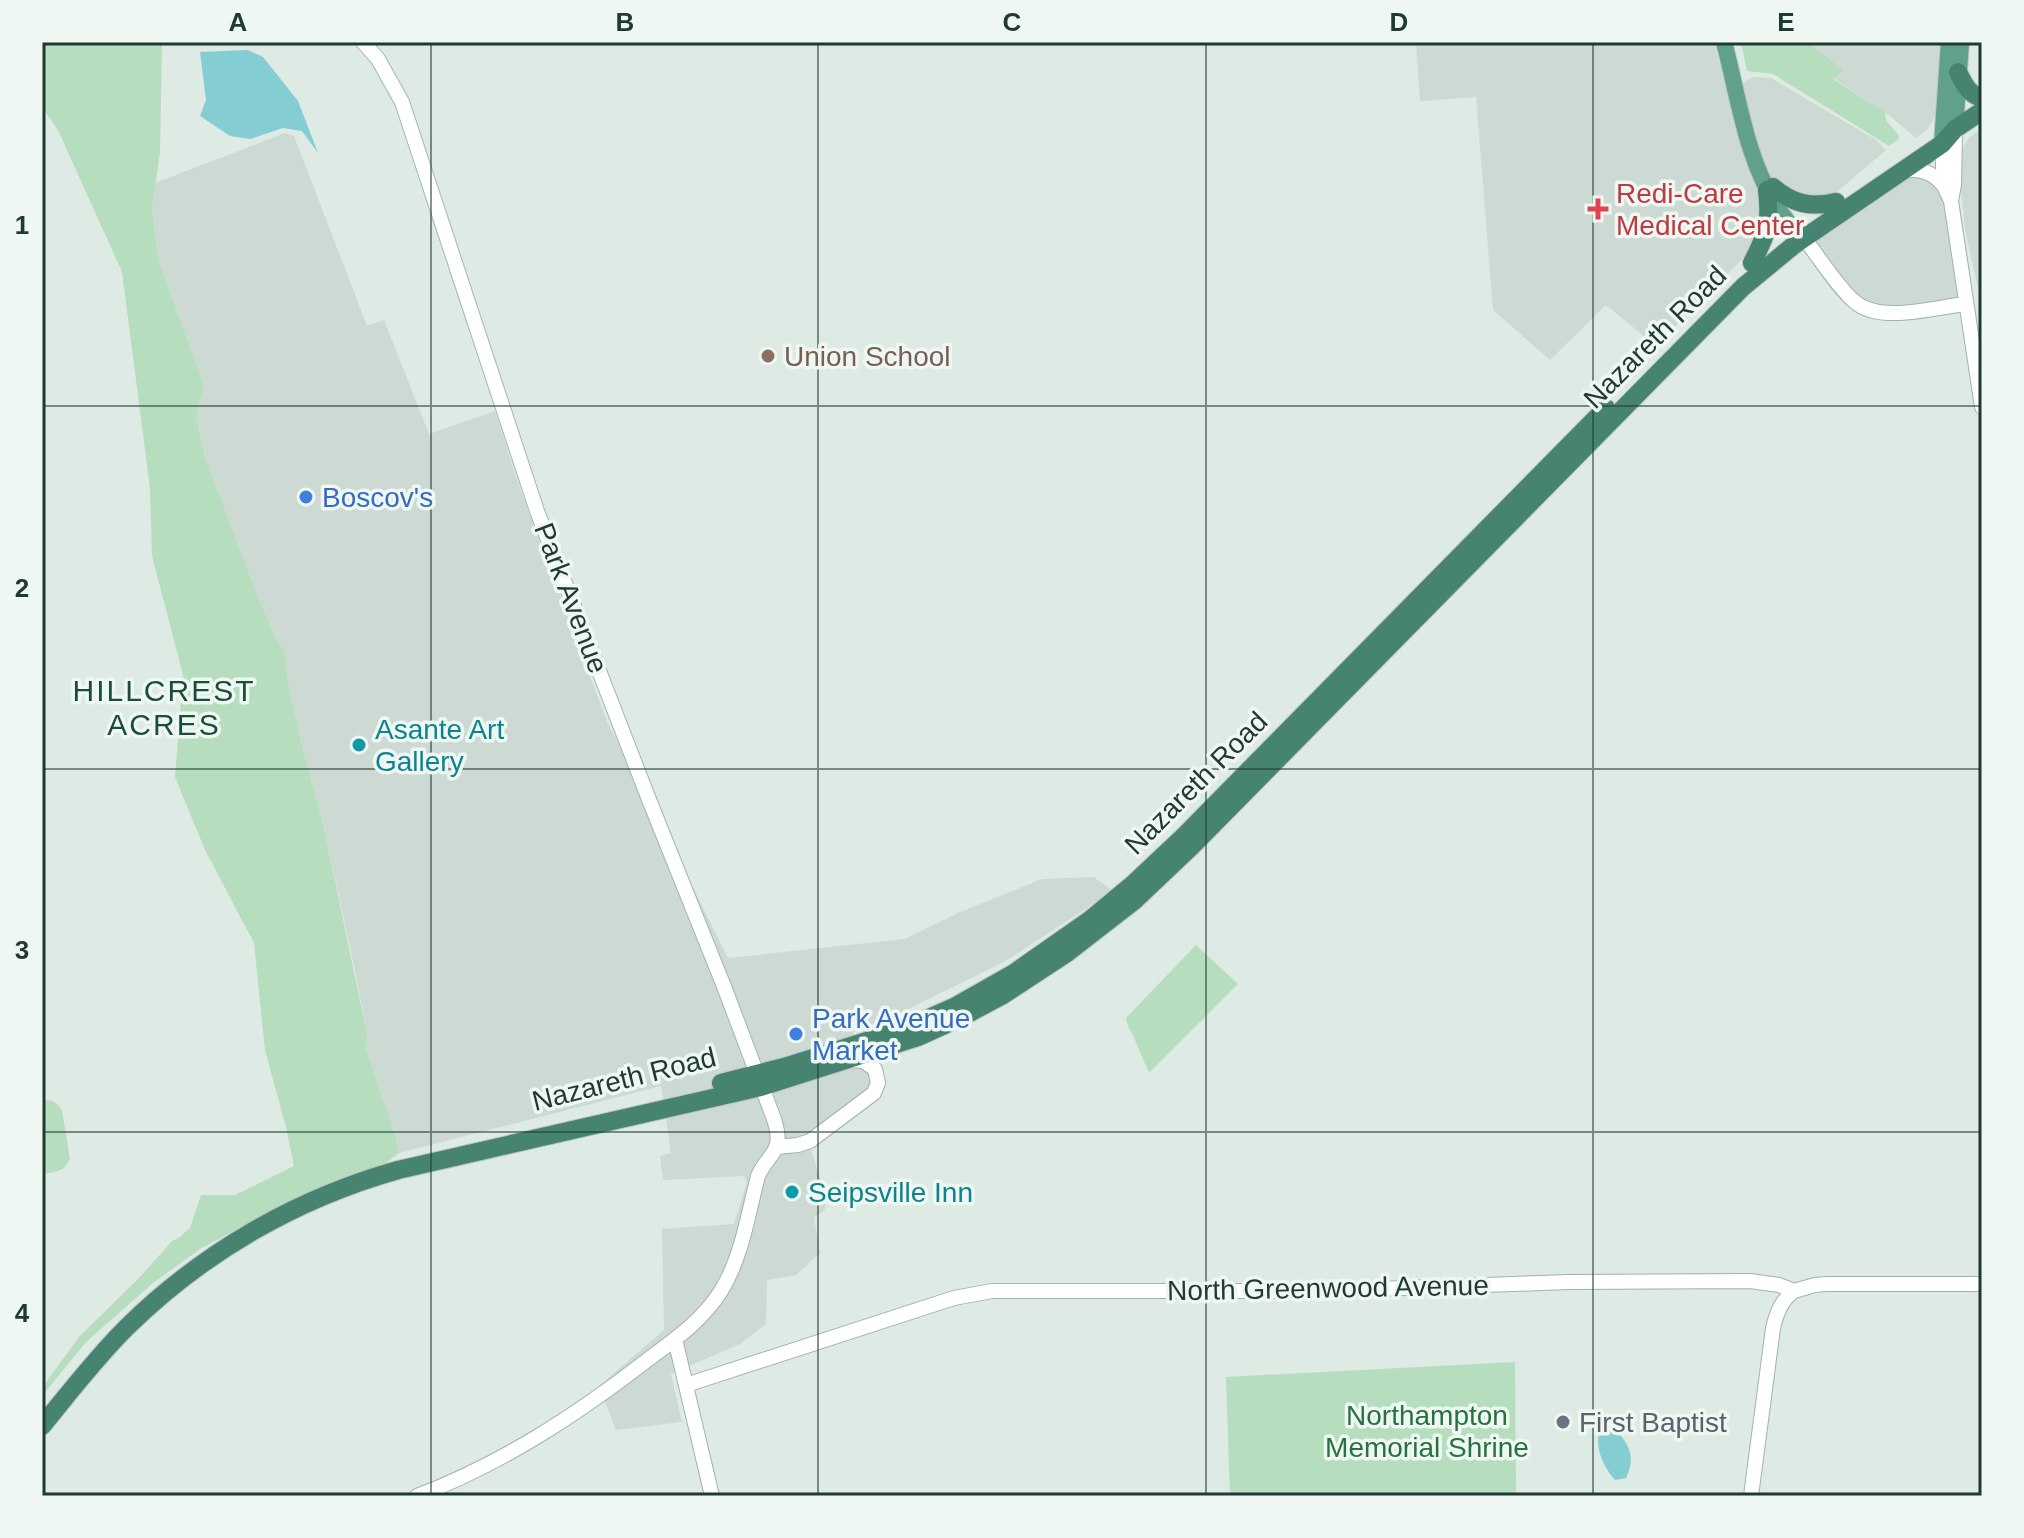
<svg xmlns="http://www.w3.org/2000/svg" width="2024" height="1538" viewBox="0 0 2024 1538" font-family="Helvetica,sans-serif">
<rect width="100%" height="100%" fill="#deeae4"/>
<!-- built -->
<path fill="#cddad3" d="M1416,42H1714L1727,91L1753,77L1771,78L1876,140L1886,150L1837,192L1817,199L1798,195L1761,223L1756,245L1656,346L1606,305L1550,360L1493,310L1476,97L1420,101Z
M1808,42H1941L1938,111L1927,130L1916,138L1885,112L1833,78L1844,72Z
M1982,128V293H1979L1965,229L1960,179V152L1969,138Z
M285,133L294,136L367,326L384,320L429,434L495,411L517,480L608,724L648,797L728,958L905,939L958,913L1042,879L1094,877L1113,891L1004,962L896,1015L853,1032L866,1068L871,1072V1091L813,1129L811,1151L826,1194L825,1210L814,1217L820,1253L796,1275L767,1280L766,1324L740,1344L671,1374L682,1422L616,1430L599,1386L664,1330L662,1229L734,1224L747,1182L744,1176L663,1180L660,1156L671,1153L661,1086L399,1153L395,1134L365,1045L367,1033L353,961L323,824L303,750L290,694L284,650L276,639L258,597L205,457L196,417L204,385L158,259L152,208L155,183Z
M1904,170L1944,186L1966,304L1870,310L1804,238Z"/>
<!-- green -->
<path fill="#b6ddbd" d="M42,42H162L160,152L152,208L158,259L204,385L196,417L205,457L258,597L276,639L284,650L290,694L303,750L323,824L367,1034L365,1045L395,1134L399,1153L382,1166L278,1207L200,1249L153,1283L86,1342L42,1396V1388L79,1337L142,1275L172,1241L180,1237L190,1228L201,1195H235L294,1166L286,1127L265,1050L254,943L205,850L175,777L183,675L152,556L150,488L122,272L58,130L42,107Z
M1741,42H1808L1844,71L1833,79L1885,112L1886,120L1899,136L1898,140L1889,146L1773,74L1747,71Z
M1196,945L1238,984L1149,1073L1132,1033L1129,1029L1126,1018Z
M50,1100L57,1104L62,1110L70,1159C65,1172 54,1172 42,1174V1101Z
M1515,1362L1516,1496H1230L1226,1377Z"/>
<!-- water -->
<path fill="#84cdd2" d="M248,50L263,57L298,101L318,153L302,131L283,128L250,139L230,136L200,116L206,100L200,52Z
M1604,1420C1624,1437 1639,1451 1626,1478L1615,1480C1605,1469 1595,1450 1599,1434C1600,1429 1602,1425 1604,1420Z"/>
<g fill="none" stroke-linecap="round" stroke-linejoin="round">
<defs>
<path id="tertiary" d="M1942,144L1944,186L1951,201L1982,407
M1904,170C1921,169 1933,172 1944,186
M1951,201L1954,185L1955,129
M1804,238C1818,256 1838,288 1855,302C1881,324 1935,307 1966,304
M776,1147L798,1145L810,1141L874,1093L878,1083L875,1069L863,1061L850,1060
M675,1339L712,1496
M686,1385L954,1298L992,1291H1324L1568,1282L1750,1281L1779,1285L1794,1291L1815,1285L1827,1284H1982
M417,1496C501,1464 575,1416 646,1361C674,1340 702,1321 721,1291C742,1257 748,1214 758,1176C769,1151 785,1154 774,1119
M1751,1496L1773,1328C1777,1312 1781,1301 1794,1291"/>
<path id="secondary" d="M363,42L378,59L402,102L537,511L648,797L725,989L774,1119"/>
<path id="primary" d="M1724,42C1739,99 1746,160 1779,210C1787,221 1793,230 1804,238
M1955,129L1961,42
M1942,144L1949,42"/>
<path id="trunk" d="M1958,72C1964,84 1968,94 1982,98
M1773,187C1793,204 1811,208 1836,202
M1752,263C1767,234 1771,224 1767,190
M721,1083L784,1067L876,1038L913,1025L954,1007L1014,973L1091,919L1132,885L1183,837L1606,408
M42,1426C69,1393 95,1359 126,1328C202,1253 295,1199 398,1170L761,1087L918,1037L960,1018L1003,995L1067,953L1134,901L1192,846L1743,287L1794,245L1942,144L1955,129L1982,111"/>
</defs>
<!-- tertiary casing -->
<use href="#tertiary" stroke="#a1b2ab" stroke-width="16"/>
<!-- secondary casing -->
<use href="#secondary" stroke="#9fb9ae" stroke-width="16"/>
<!-- primary casing -->
<use href="#primary" stroke="#bcc4c1" stroke-width="18"/>
<!-- trunk casing -->
<use href="#trunk" stroke="#bcc4c1" stroke-width="20"/>
<!-- tertiary -->
<use href="#tertiary" stroke="#fff" stroke-width="14"/>
<!-- secondary -->
<use href="#secondary" stroke="#fff" stroke-width="14"/>
<!-- primary -->
<use href="#primary" stroke="#61a18c" stroke-width="16"/>
<!-- trunk -->
<use href="#trunk" stroke="#468471" stroke-width="18"/>
</g>
<!-- grid -->
<path fill="none" stroke="#1f3b31" stroke-width="2" stroke-opacity="0.55" d="M431,42V1496M818,42V1496M1206,42V1496M1593,42V1496M42,406H1982M42,769H1982M42,1132H1982"/>
<!-- markers -->
<path fill="#e0444e" stroke="#eff7f2" stroke-width="3" d="M1594 197h8v8h8v8h-8v8h-8v-8h-8v-8h8z"/>
<circle fill="#8d6e63" stroke="#eff7f2" stroke-width="3" cx="768" cy="356" r="8"/>
<g fill="#3f7fe0" stroke="#eff7f2" stroke-width="3">
<circle cx="306" cy="497" r="8"/>
<circle cx="796" cy="1034" r="8"/>
</g>
<g fill="#0f9aa8" stroke="#eff7f2" stroke-width="3">
<circle cx="359" cy="745" r="8"/>
<circle cx="792" cy="1192" r="8"/>
</g>
<circle fill="#6b7280" stroke="#eff7f2" stroke-width="3" cx="1563" cy="1422" r="8"/>
<g text-anchor="middle" dominant-baseline="central" stroke-width="7" stroke-linejoin="round" paint-order="stroke">
<!-- health labels -->
<g font-size="28" fill="#be3a42" stroke="#eff7f2" text-anchor="start">
<text x="1616" y="193">Redi-Care<tspan x="1616" dy="32">Medical Center</tspan></text>
</g>
<!-- street labels -->
<g font-size="28" fill="#1f3b31" stroke="#eff7f2">
<text transform="translate(1655 337) rotate(-45)">Nazareth Road</text>
<text transform="translate(571 598) rotate(69)">Park Avenue</text>
<text transform="translate(1196 783) rotate(-45)">Nazareth Road</text>
<text transform="translate(624 1079) rotate(-14)">Nazareth Road</text>
<text transform="translate(1328 1288) rotate(-1)">North Greenwood Avenue</text>
</g>
<!-- education labels -->
<g font-size="28" fill="#785e54" stroke="#eff7f2" text-anchor="start">
<text x="784" y="356">Union School</text>
</g>
<!-- shop labels -->
<g font-size="28" fill="#366cbe" stroke="#eff7f2" text-anchor="start">
<text x="322" y="497">Boscov's</text>
<text x="812" y="1018">Park Avenue<tspan x="812" dy="32">Market</tspan></text>
</g>
<!-- culture labels -->
<g font-size="28" fill="#0d838f" stroke="#eff7f2" text-anchor="start">
<text x="375" y="729">Asante Art<tspan x="375" dy="32">Gallery</tspan></text>
<text x="808" y="1192">Seipsville Inn</text>
</g>
<!-- park labels -->
<g font-size="28" fill="#28723f" stroke="#eff7f2">
<text x="1427" y="1415">Northampton<tspan x="1427" dy="32">Memorial Shrine</tspan></text>
</g>
<!-- worship labels -->
<g font-size="28" fill="#5b616d" stroke="#eff7f2" text-anchor="start">
<text x="1579" y="1422">First Baptist</text>
</g>
<!-- neighbourhood labels -->
<g font-size="30" letter-spacing="2" fill="#1b4d3c" stroke="#eff7f2">
<text x="164" y="690">HILLCREST<tspan x="164" dy="34">ACRES</tspan></text>
</g>
</g>
<!-- border -->
<rect width="2024" height="1538" fill="none" stroke="#eff7f2" stroke-width="88"/>
<rect x="44" y="44" width="1936" height="1450" fill="none" stroke="#1f3b31" stroke-width="3"/>
<g font-size="26" text-anchor="middle" font-weight="bold" fill="#1f3b31">
<text x="238" y="31">A</text>
<text x="625" y="31">B</text>
<text x="1012" y="31">C</text>
<text x="1399" y="31">D</text>
<text x="1786" y="31">E</text>
<text x="22" y="234">1</text>
<text x="22" y="597">2</text>
<text x="22" y="959">3</text>
<text x="22" y="1322">4</text>
</g>
</svg>
